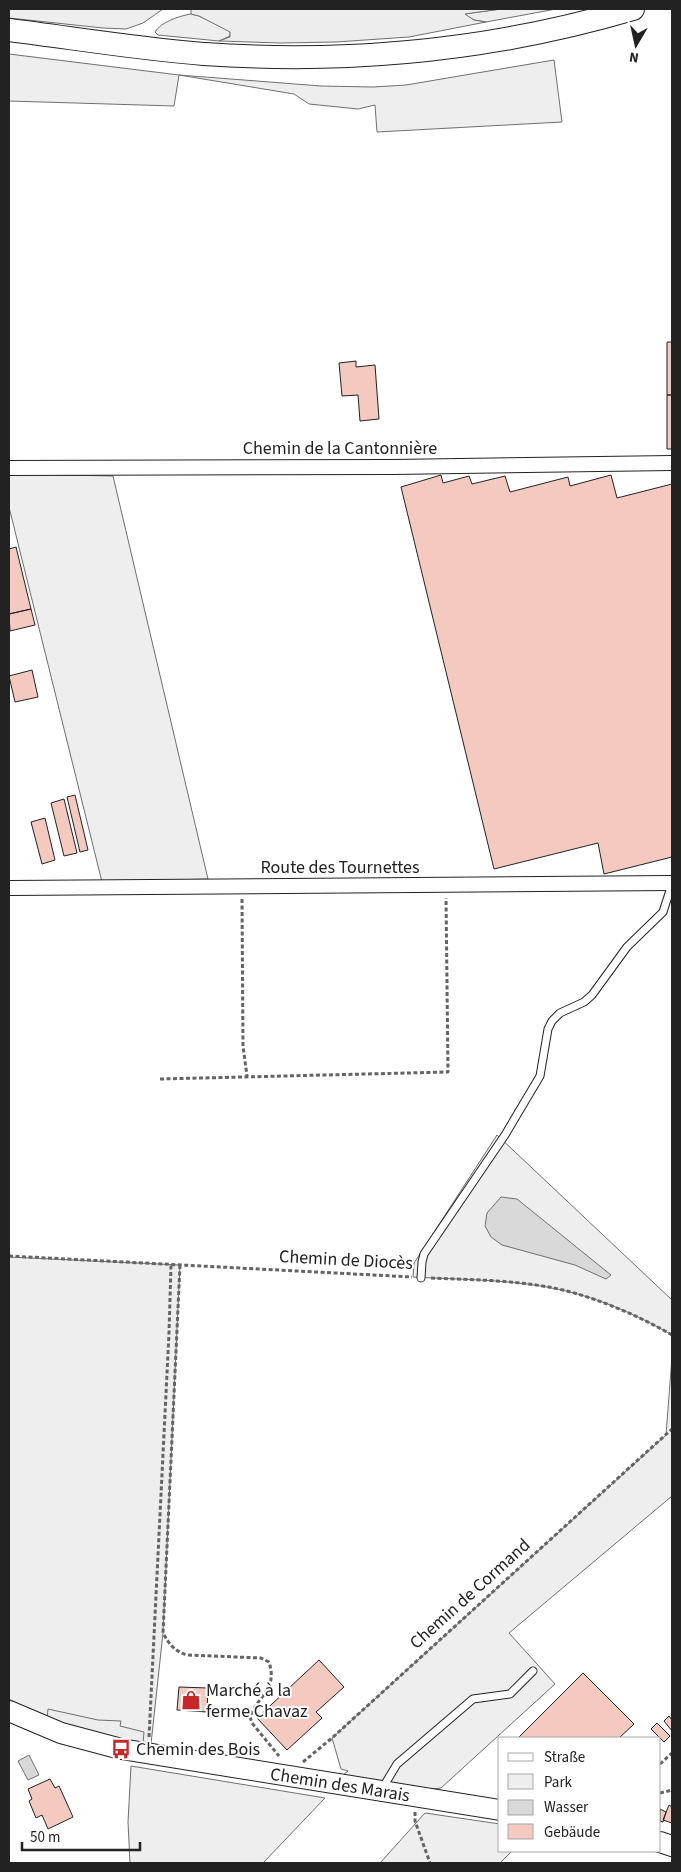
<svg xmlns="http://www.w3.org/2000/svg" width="681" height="1872" viewBox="0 0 681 1872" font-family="'Source Sans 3',sans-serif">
<rect width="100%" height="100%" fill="#fff"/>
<!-- green -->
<path fill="#eee" stroke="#6f6f6f" d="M9,9H163L143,23L126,29L103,28L9,18Z
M501,9H556L486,22L474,20L464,14Z
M191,14L199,16L227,29L230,32V36L219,41L158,35L155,32C161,22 179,16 191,14Z
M9,54L179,75L321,86L373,87L406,85L554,60L562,122L377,132L375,105L358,109L309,104L294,94L179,75L174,106L9,101Z
M9,474L113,476L208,879L102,882L9,507Z
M497,1135L672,1300V1335C639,1316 604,1300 566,1291C516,1279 464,1280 413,1277L414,1263Z
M9,1257L180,1265L163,1633L151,1744L95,1734L47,1719L9,1699Z
M672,1357V1496L509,1633L555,1684L441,1788L423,1790L343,1775L348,1771L341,1769L332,1738L666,1435Z
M131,1766L325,1798L263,1863H130L128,1822Z
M425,1813L500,1824V1851H512L500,1863H380Z"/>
<!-- parking -->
<path fill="#ededed" stroke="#6f6f6f" d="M191,9H501L465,14L474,20L486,22L409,37L336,42L280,43L219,41L230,37V32L199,16L191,14Z
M48,1709L98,1720L121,1721L120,1726L144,1732L143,1743L95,1734L47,1719Z"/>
<!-- water -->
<path fill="#d9d9d9" stroke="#6f6f6f" d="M501,1197L517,1199L611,1275L606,1279L575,1265L502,1245L491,1237L485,1226L487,1213Z
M29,1755L39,1775L28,1780L18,1761Z"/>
<!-- building -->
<path fill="#f3c9c0" stroke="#222" d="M667,342H672V395H667Z
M356,361V367L375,365L379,419L360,421L358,395L342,396L339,363Z
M667,395H672V449H667Z
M441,475L443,483L469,476L472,484L505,476L510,492L568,477L570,486L611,475L617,498L672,484V857L604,874L598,843L494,869L401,487Z
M16,547L31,609L9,614V549Z
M31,609L35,625L10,631L9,614Z
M32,670L38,697L15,702L9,676Z
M75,795L88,850L80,852L67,797Z
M64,799L77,853L64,856L51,803Z
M45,818L55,860L42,864L31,822Z
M319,1660L344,1687L316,1712L322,1718L287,1750L257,1718Z
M583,1673L634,1724L619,1738H518Z
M179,1687L208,1688L207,1712L177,1710Z
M669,1716L672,1720V1731L664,1721Z
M657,1723L670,1736L664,1742L651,1729Z
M50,1779L55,1788L59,1786L73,1817L48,1829L42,1815L36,1818L29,1801L32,1799L28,1789Z
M669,1805L672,1807V1823L663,1820Z
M660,1809L666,1812L663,1822L660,1821Z"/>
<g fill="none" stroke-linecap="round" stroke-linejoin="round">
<defs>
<path id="lane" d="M421,1278L422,1262L424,1254L505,1135L540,1076L548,1029L552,1021L560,1013L584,1002L592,995L627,947L663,912L672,884
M382,1789L397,1764L473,1699L510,1694L533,1671"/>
<path id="street" d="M9,468L393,467L672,463
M9,888L672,883"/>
<path id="secondary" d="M9,1711L61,1733L121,1749L500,1810
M660,1842L672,1846"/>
<path id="primary" d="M9,30C73,38 139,49 204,54C348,64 494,50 633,9"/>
</defs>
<!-- lane casing -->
<use href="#lane" stroke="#222" stroke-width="9"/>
<!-- street casing -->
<use href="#street" stroke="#222" stroke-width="16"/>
<!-- secondary casing -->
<use href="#secondary" stroke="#222" stroke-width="22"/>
<!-- primary casing -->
<use href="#primary" stroke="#222" stroke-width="24"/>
<!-- path -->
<path stroke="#646464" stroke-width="3" stroke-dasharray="4 2.5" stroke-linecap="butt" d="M242,899L243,1046L247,1076
M160,1079L448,1072L446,898
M9,1256L412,1277
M180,1265L163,1633C169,1644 174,1651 187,1655L261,1658L269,1662C278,1690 258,1695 250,1717L252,1723L279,1756
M431,1278C476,1280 523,1280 567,1291C604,1301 639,1316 672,1335
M149,1737L169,1333L171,1265
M303,1762L332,1738L672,1429
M660,1764L672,1753
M660,1793L672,1790
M415,1812V1821L430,1863"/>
<!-- lane -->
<use href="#lane" stroke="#fff" stroke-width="7"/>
<!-- street -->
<use href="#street" stroke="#fff" stroke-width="14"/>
<!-- secondary -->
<use href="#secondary" stroke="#fff" stroke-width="20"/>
<!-- primary -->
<use href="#primary" stroke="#fff" stroke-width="22"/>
</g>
<!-- icons -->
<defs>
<symbol id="shop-bare" viewBox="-9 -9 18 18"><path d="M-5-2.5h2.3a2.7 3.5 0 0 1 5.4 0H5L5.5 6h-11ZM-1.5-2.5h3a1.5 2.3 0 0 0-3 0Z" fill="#c62828" stroke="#fff" stroke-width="2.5" paint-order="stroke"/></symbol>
<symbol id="bus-bare" viewBox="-9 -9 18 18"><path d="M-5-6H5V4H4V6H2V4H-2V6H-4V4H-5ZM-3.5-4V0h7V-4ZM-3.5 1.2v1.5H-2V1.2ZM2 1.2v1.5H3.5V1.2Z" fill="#c62828" stroke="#fff" stroke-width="2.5" paint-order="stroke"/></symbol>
</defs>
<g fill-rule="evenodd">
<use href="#shop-bare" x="177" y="1686" width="28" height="28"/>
<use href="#bus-bare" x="107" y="1735" width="28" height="28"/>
</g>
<g text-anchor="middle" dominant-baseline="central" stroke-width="4" stroke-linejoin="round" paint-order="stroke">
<!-- street labels -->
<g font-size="18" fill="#222" stroke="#fff">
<text x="340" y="448">Chemin de la Cantonnière</text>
<text x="340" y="867">Route des Tournettes</text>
<text transform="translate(346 1260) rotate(3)">Chemin de Diocès</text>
<text transform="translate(470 1594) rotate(-42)">Chemin de Cormand</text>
<text transform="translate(340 1785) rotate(9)">Chemin des Marais</text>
</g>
<!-- poi labels -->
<g font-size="18" fill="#222" stroke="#fff" text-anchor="start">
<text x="206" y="1690">Marché à la<tspan x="206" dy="21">ferme Chavaz</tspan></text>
<text x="136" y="1749">Chemin des Bois</text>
</g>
</g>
<!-- border -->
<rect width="681" height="1872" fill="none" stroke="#222222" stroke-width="20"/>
<!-- legend -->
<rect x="498" y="1737" width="162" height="115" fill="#ffffff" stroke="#a7a7a7"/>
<rect x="508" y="1753" width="25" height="8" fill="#ffffff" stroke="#a7a7a7"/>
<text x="544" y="1762" font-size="15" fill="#222222">Straße</text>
<rect x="508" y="1774" width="25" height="15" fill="#eeeeee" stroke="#a7a7a7"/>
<text x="544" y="1787" font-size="15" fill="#222222">Park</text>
<rect x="508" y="1800" width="25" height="15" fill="#d9d9d9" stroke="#a7a7a7"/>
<text x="544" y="1812" font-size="15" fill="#222222">Wasser</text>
<rect x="508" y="1824" width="25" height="15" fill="#f3c9c0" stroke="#a7a7a7"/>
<text x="544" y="1837" font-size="15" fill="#222222">Gebäude</text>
<!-- north arrow -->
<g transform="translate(636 45) rotate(189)" stroke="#ffffff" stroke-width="4" paint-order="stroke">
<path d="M0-4L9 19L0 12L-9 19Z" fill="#222222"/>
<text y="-8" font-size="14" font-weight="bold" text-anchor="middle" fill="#222222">N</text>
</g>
<!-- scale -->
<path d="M22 1842v8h118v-8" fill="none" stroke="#222222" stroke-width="2.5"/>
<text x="30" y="1842" font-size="15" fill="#222222" stroke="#ffffff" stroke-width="4" paint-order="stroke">50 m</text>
</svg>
